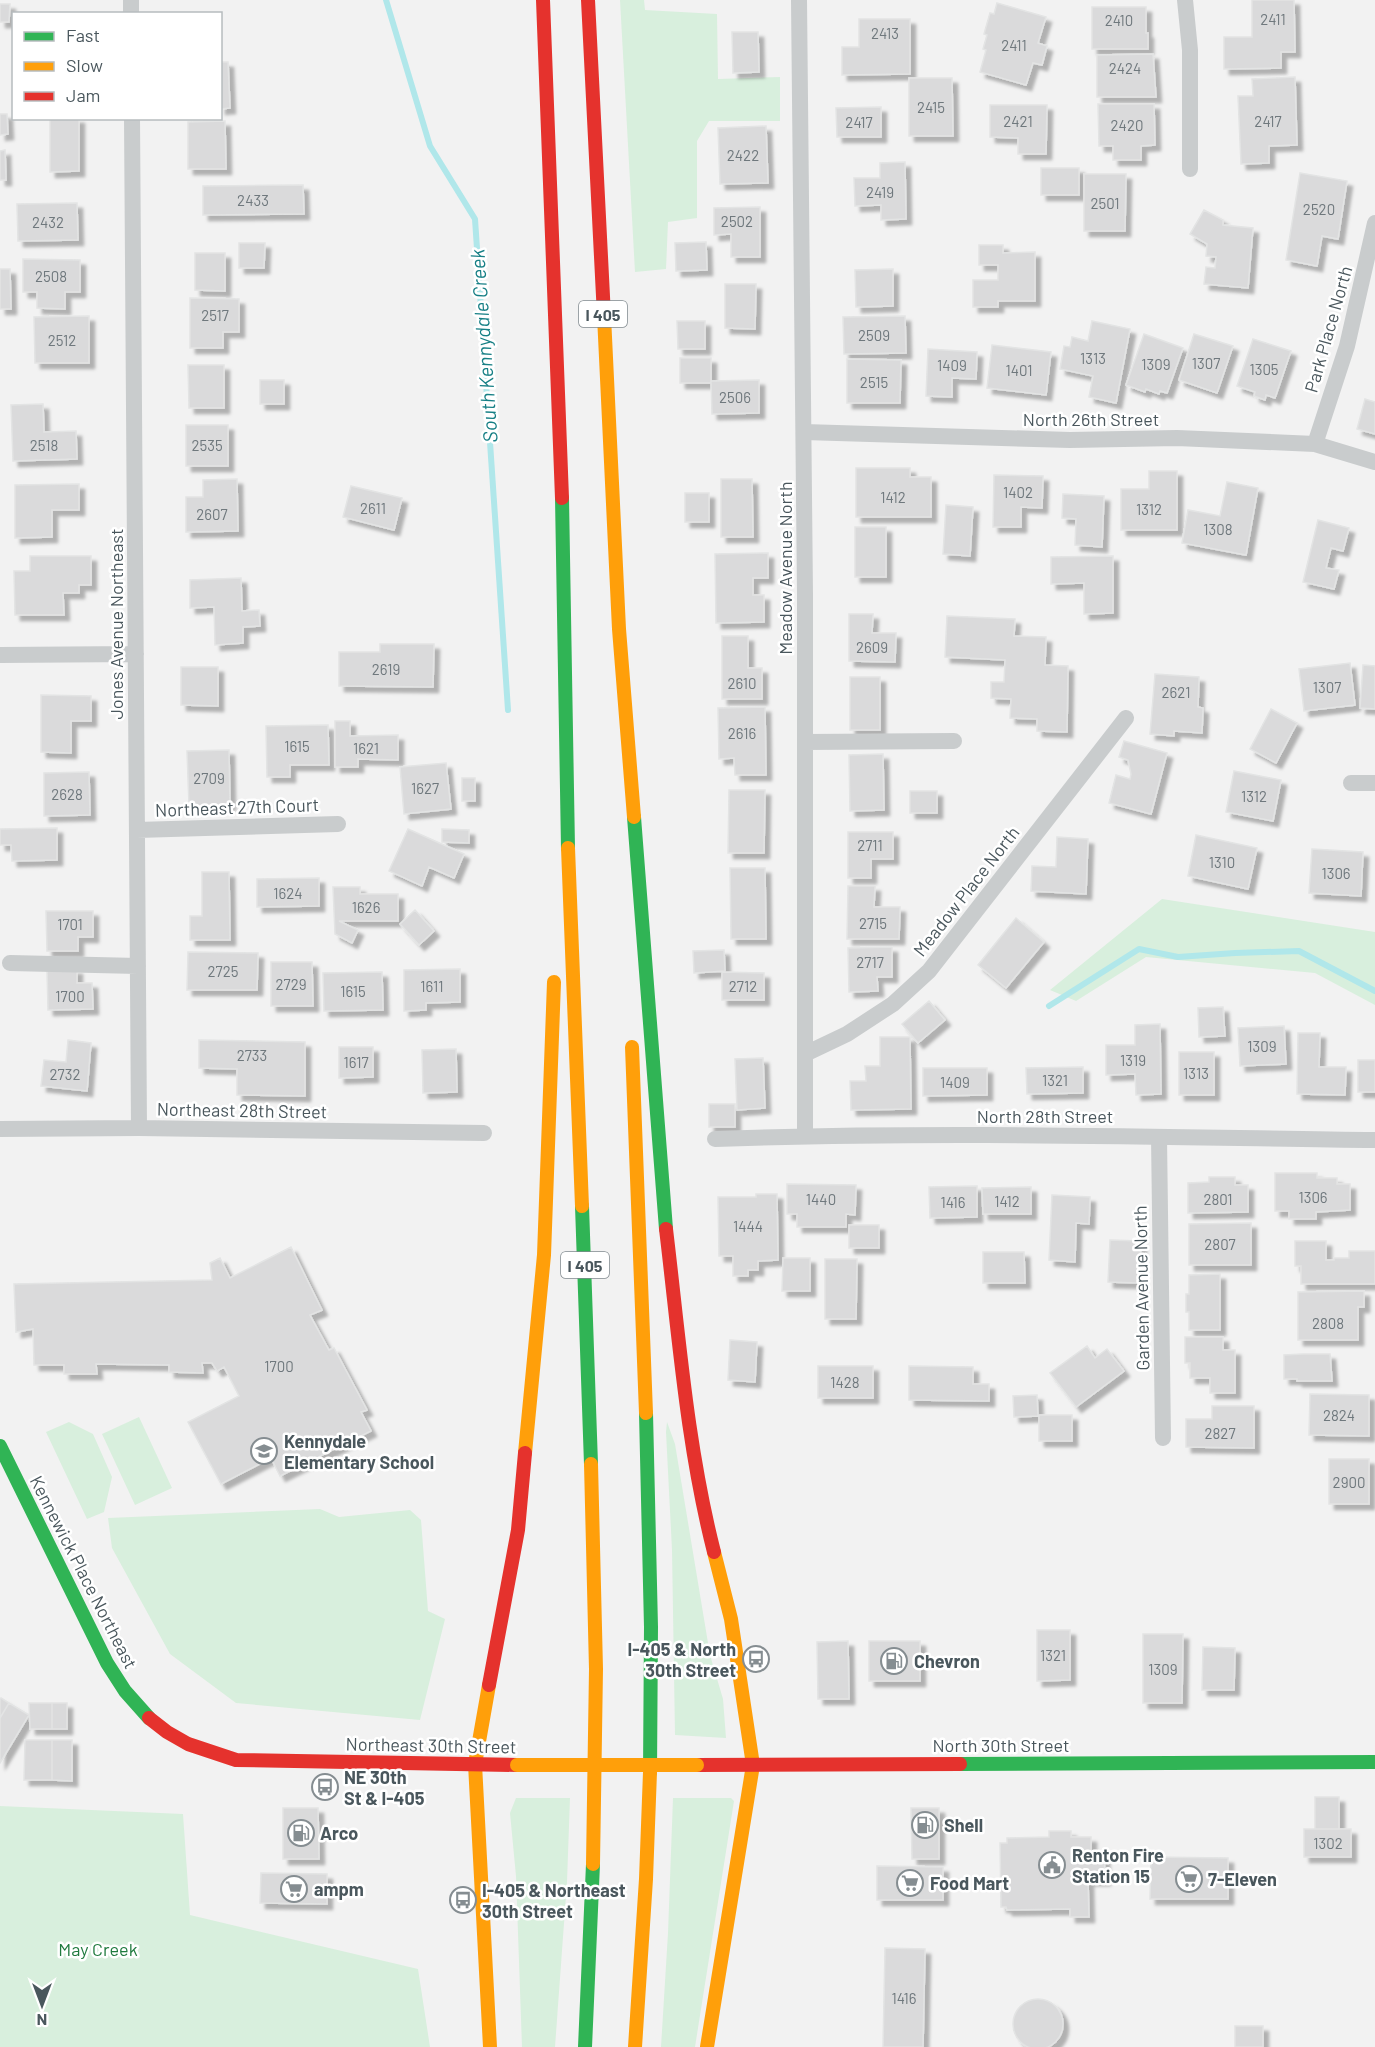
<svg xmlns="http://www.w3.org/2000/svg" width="1375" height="2047" viewBox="0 0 1375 2047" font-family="Barlow,sans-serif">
<defs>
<filter id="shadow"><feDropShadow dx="5.5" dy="5.5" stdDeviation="1.5" flood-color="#0004"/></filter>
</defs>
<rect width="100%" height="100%" fill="#f2f2f2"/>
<!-- green -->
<path fill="#d8efdd" d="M620,0H644L645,10L717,14L718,79L780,77V121H709L697,141V218L668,222L666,269L635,272Z
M1162,899L1375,932V1005L1315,973L1146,957L1076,1001L1050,990Z
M139,1417L172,1488L135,1505L102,1434Z
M69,1422L93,1434L112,1477L104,1512L87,1519L46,1432Z
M667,1422L675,1444L710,1655L723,1699L726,1738L675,1735L672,1550L666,1432Z
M320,1509L339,1517L410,1510L421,1520L428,1611L445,1619L420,1720L236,1703L170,1654L112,1548L108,1518Z
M516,1798H570L567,1882L555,2047H522L516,1876L510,1813Z
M673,1798H731L734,1801L695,2047H661L668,1933Z
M0,1806L183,1814L190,1915L418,1969L430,2047H0Z"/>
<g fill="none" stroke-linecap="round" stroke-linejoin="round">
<!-- stream -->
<path stroke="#b0e7ea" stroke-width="6" d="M386,0L430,146L475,219L508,710
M1049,1006L1139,949L1178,957L1235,953L1299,951L1375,991"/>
</g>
<!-- building -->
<path fill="#dadadb" stroke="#e3e4e4" stroke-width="1.5" filter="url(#shadow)" d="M1252,0H1294L1295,52H1281V68L1224,69V37H1252Z
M997,3L1046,17L1038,43L1047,46L1042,65L1033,63L1026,85L980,72L986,50L983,49L987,35L984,34L990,13L994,14Z
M0,4H10L9,22H0Z
M1092,7H1146V33H1148V49H1092Z
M859,19H910V74L842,75V47H859Z
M732,32H758L759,72L733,73Z
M1153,54L1156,97H1097V55Z
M220,62H228L230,108L220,109Z
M1295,77L1297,145L1269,146V163L1241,164L1238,96H1253L1252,79Z
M909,78H952L953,136H909Z
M1098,104H1154L1155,145L1141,146V160H1113V146H1099Z
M990,105H1047L1046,154H1018V138L990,137Z
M881,107V137H837L836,108Z
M0,114H7L8,134L0,135Z
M50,118H79V171L50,172Z
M225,121L226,169H188V122Z
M766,126L768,183L720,184L718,128Z
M5,150L6,180H0V151Z
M905,162L906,219L881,220V205L855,206L854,178H880V163Z
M1041,168H1079V195H1041Z
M1300,173L1347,181L1338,239L1322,236L1317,266L1286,260Z
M1084,174H1126L1125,231H1084Z
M303,185L304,214L203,215V186Z
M77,203L78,240L18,241L17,204Z
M760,207V257H731V234L714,235V208Z
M1204,210L1223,220V225L1253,228L1248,288L1204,284L1206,267L1215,268L1216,257L1206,256L1207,244L1190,234Z
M706,242L707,270L676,271L675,243Z
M239,243H265L264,268H239Z
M979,245H1003V253L1035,252V301H998V307H973V280H998V265H979Z
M195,253H225V291L195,290Z
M23,259L80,260V292H65V309L37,308V292H23Z
M0,269H10L11,309H0Z
M893,269V306L856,307L855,270Z
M725,284H756L755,329L725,328Z
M190,298L239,299V332H223V348H190Z
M89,316V363H35L34,317Z
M905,316L906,353L844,354L843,317Z
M677,321H705V349H678Z
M1092,321L1130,329L1116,403L1089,397L1093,376L1060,369L1064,346L1070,347L1072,337L1088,341Z
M1144,334L1183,348L1167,393L1160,391L1159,394L1146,389L1145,392L1126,385Z
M1194,334L1233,346L1217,393L1179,380Z
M1253,339L1291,351L1275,398L1266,395L1265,400L1254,396L1255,392L1237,386Z
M992,345L1051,352L1046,395L987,388Z
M928,349L977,352L976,379L952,378V397L926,396Z
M680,358H711V383H680Z
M847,359L901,360L900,403H847Z
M188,365H224V408H189Z
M260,380H284V404H260Z
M759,380V413L712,414L711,381Z
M1365,399L1375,402V434L1357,429Z
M43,404L44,432L76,431L77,459L13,461L11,405Z
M186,425H228V466H186Z
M856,468H910V477H931V517H856Z
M1149,471H1177V530H1121V489H1149Z
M994,475L1043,476L1042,508L1021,507V527H993Z
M237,479L238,531L186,532V497H203V480Z
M721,479H752L753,537H721Z
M1227,482L1258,488L1246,555L1182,543L1188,510L1220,516Z
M79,484V510H52V537L15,538V485Z
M351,486L402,498L394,530L343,517Z
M685,493H709V522H685Z
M1063,494L1104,496L1102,547L1075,545L1076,519L1062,518Z
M946,505L973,507L970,556L943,554Z
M1318,520L1349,528L1343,551L1331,548L1326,568L1339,570L1334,589L1303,582Z
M855,527H886V577H855Z
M768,553V578H753V595H764V622L716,623L715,554Z
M30,556H91V585H79V593H63L64,615H15L14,571H30Z
M1113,556V613L1084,614V583L1051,584V557Z
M241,578L242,611L259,610L260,626L243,627V643L215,645L214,607L190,608V580Z
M849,614H873L872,633H896L895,662L849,661Z
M947,616L1015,619L1014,636L1046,637L1045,665L1068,666L1067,732L1037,731V719L1010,718L1011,699L991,698V682H1004L1005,660L945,657Z
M722,636H748V668H762V699H722Z
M380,644H434L433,687L339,686V652H380Z
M1350,663L1355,705L1304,711L1299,669Z
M1363,665L1375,666V709L1360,708Z
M181,667H218V706L181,705Z
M1155,674L1199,677L1198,707L1203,708L1202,733L1174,731V736L1150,734Z
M850,677H880V730H850Z
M41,695L91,696V721H71V753L41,752Z
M765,707L766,775H735L734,758L719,759L718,708Z
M1271,709L1297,723L1276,763L1250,749Z
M335,721H350V736L398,735V760L358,759V767H335Z
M328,725L329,765H290V777H267L266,726Z
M1124,741L1167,753L1151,814L1109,803L1116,775L1130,779L1131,774L1128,760L1119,757Z
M229,750L230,805L189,806L187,751Z
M883,754L884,810L850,811L849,755Z
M446,763L451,809L404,814L400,767Z
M1234,771L1281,780L1273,821L1226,812Z
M89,772L90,815L44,816V773Z
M462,778H475V801H462Z
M729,790H765L764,853H728Z
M910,791H937V813H910Z
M57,828V860L12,861L11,845H0V829Z
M408,829L464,854L454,878L429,867L422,886L389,871Z
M442,829L469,830V843L442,842Z
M848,832H893V859H871V878H848Z
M1196,835L1257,848L1248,889L1188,876Z
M1057,837L1088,839L1086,894L1031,891L1032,866L1056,867Z
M1312,849L1363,852L1361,896L1309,893Z
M730,868H765L766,939H731Z
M202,872H229L230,940H190V916H202Z
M319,878V906L257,907V879Z
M848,886H875L874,907H900L899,939H847Z
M333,887H360V894H398V921H339L358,930L352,943L335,934Z
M415,910L434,931L419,945L400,924Z
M46,911H93V937H78V951H47Z
M1016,918L1044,942L1006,988L978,965Z
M892,947V977H877L878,991L849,992L848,948Z
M724,950L725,971L694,973L693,951Z
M188,952L258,953L257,990H187Z
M271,962H312L313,1006H271Z
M77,969V983H92L93,1009L48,1010L47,970Z
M460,969V1002L426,1003V1010L404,1011V970Z
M382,972L383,1010L324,1011L323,973Z
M722,972L764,973V1000H722Z
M929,1001L945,1020L918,1043L902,1024Z
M1223,1007L1225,1036L1199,1037L1198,1008Z
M1160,1024L1161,1094L1136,1095L1135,1074L1106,1075V1045H1135V1025Z
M1284,1026L1286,1064L1240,1066L1238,1028Z
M1298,1033H1320L1319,1067H1346L1345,1095L1297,1094Z
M880,1037H910L911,1109L851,1110L850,1081H866L865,1066H880Z
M68,1040L91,1043L87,1091L41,1086L44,1060L66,1062Z
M199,1040L305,1042V1096L237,1095V1069L199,1068Z
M339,1047H373V1077L339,1078Z
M456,1049L457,1092L423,1093L422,1050Z
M1179,1052H1214V1095H1179Z
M763,1058L765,1108L737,1110L735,1059Z
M1358,1060H1375V1092H1358Z
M1083,1067V1093L1027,1094L1026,1068Z
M923,1068H987V1095L923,1096Z
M709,1104H735V1127H709Z
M1275,1173H1317V1178H1337V1184H1350V1210L1316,1212V1219H1289V1211H1275Z
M1209,1177H1235V1185H1248V1212L1188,1213V1183L1209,1182Z
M787,1184L856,1185L855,1215L846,1214V1227H797V1214H787Z
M977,1186V1217L930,1218L929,1187Z
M1031,1187V1214H983L982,1188Z
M756,1194H777L778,1260L758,1261V1270H748V1276H733V1256H719L718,1197H756Z
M1052,1195L1090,1197L1089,1224L1076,1223L1075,1262L1049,1260Z
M1251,1223V1265H1189V1224Z
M849,1225H879V1248H849Z
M1110,1240L1141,1241L1139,1283L1108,1282Z
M1295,1241H1326V1260H1334V1258H1349V1251H1375V1284H1301V1266H1295Z
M291,1247L322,1310L310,1315L329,1350L334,1348L367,1410L361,1412L371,1431L280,1476L271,1458L221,1484L188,1422L239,1396L224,1367L217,1371L212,1363H202L203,1373L169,1372V1365L96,1364L97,1374H64V1365H34L33,1329L16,1332L14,1284L212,1280L210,1263L220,1258L230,1278Z
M983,1252H1024L1025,1283H983Z
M783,1258H810V1291H782Z
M825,1259H857L856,1319H825Z
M1220,1274V1330H1189V1312H1186V1294H1189V1275Z
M1364,1291V1307H1358V1340H1298V1292Z
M1185,1337H1223V1350H1235V1393H1210V1378H1190V1363H1185Z
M730,1340L757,1342L755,1382L728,1380Z
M1087,1346L1095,1358L1107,1349L1124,1371L1076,1407L1050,1373Z
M1303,1354H1330L1332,1381H1297V1379H1284V1355Z
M818,1366H873V1398H818Z
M909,1366L973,1367V1384H989V1401L909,1400Z
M1310,1394L1369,1395V1436L1309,1435Z
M1037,1395L1038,1416L1014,1417L1013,1396Z
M1212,1406H1254V1448L1186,1447V1419H1212Z
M1039,1415H1072V1441H1039Z
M1329,1459H1369V1504H1329Z
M1037,1630H1070V1680L1037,1681Z
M1143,1634H1183L1182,1703H1143Z
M848,1641L849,1699H818L817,1642Z
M869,1641H920V1681H869Z
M1203,1647L1235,1648L1234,1690H1202Z
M1,1698L9,1703L0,1718V1699Z
M9,1703L29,1715L0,1763V1718Z
M29,1703H52V1729H30Z
M52,1703H67V1729H52Z
M25,1740H52V1780H24Z
M52,1740H72V1781L52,1780Z
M1315,1797H1339V1829H1315Z
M283,1808H318L319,1859H283Z
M911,1808H939V1859H912Z
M1304,1829H1351V1857H1304Z
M1049,1831H1071V1837H1091V1851H1104L1105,1880H1088L1089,1917H1070V1909L1007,1910L1006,1907H1001L1000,1843H1007V1838L1049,1837Z
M1151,1857L1228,1858V1899H1150Z
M877,1866L943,1867V1900H877Z
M261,1873L327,1874V1904L260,1903Z
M885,1948L925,1949L923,2047H883Z
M1013 2024a25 25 0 1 1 50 0a25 25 0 1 1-50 0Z
M1235,2026H1263V2047H1235Z"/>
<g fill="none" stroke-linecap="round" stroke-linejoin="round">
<!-- street -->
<path stroke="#c9cccd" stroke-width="16" d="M131,0V14
M799,0L805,595V1136
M1185,0L1190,50V169
M132,118L139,1128
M804,432L1070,440L1177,438L1315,444L1375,462
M1315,444L1347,346L1375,223
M0,655L136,654
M805,742L954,741
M1351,783H1375
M137,830L338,824
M10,963L138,966
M805,1054L847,1034L893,1004L929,971L1126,718
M0,1129L139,1128L484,1133
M1159,1137L1163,1438
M715,1139C935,1131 1155,1137 1375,1140"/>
<!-- fast -->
<path stroke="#30b455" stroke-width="14" d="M562,498L568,848
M634,817L666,1229
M582,1206L591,1464
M646,1413L651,1627L650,1772
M0,1446L107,1663L125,1691L149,1718
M960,1764L1375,1762
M585,2047L593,1864"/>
<!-- slow -->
<path stroke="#ff9f0a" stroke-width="14" d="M604,316L619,629L634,817
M568,848L582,1206
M632,1047L646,1413
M525,1453L544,1255L554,982
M591,1464L596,1669L593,1864
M489,1685L475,1764L490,2047
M635,2047L646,1879L650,1772
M707,2047L753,1765L731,1619L714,1552"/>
<!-- jam -->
<path stroke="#e5322d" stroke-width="14" d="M543,0L562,498
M588,0L604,316
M666,1229C679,1337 687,1446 714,1552
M489,1685L518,1530L525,1453
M149,1718L167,1732L188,1744L236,1760L517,1765
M697,1765L960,1764"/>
<!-- slow-bridge -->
<path stroke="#ff9f0a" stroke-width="14" d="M517,1765H697"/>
</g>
<!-- icons -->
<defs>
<symbol id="school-ring" viewBox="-11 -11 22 22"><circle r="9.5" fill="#fff" stroke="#858d91" stroke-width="1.5"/><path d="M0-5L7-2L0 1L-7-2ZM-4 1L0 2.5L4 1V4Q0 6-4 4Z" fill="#858d91"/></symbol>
<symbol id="bus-ring" viewBox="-11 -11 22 22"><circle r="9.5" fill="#fff" stroke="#858d91" stroke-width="1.5"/><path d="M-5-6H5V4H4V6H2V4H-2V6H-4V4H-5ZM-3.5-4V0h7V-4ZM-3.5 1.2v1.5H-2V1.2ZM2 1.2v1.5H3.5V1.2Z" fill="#858d91"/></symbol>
<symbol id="fuel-ring" viewBox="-11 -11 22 22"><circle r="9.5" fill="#fff" stroke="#858d91" stroke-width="1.5"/><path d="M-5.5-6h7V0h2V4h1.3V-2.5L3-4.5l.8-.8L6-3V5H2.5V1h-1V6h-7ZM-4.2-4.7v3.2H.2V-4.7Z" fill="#858d91"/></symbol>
<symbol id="civic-ring" viewBox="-11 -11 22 22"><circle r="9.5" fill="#fff" stroke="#858d91" stroke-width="1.5"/><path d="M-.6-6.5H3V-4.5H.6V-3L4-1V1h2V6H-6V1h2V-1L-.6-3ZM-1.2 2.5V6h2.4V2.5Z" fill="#858d91"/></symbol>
<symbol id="supermarket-ring" viewBox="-11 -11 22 22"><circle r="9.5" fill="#fff" stroke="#858d91" stroke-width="1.5"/><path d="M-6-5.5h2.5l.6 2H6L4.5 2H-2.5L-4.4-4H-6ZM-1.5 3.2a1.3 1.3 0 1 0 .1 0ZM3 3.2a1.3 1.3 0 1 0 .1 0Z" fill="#858d91"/></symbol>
</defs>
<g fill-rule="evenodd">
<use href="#school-ring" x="249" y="1436" width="30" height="30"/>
<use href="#bus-ring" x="741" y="1644" width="30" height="30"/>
<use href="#fuel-ring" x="879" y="1646" width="30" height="30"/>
<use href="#bus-ring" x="310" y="1772" width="30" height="30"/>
<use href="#fuel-ring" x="910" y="1810" width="30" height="30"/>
<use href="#fuel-ring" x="286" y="1818" width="30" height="30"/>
<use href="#civic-ring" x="1037" y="1850" width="30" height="30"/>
<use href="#supermarket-ring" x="1174" y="1864" width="30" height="30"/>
<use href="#supermarket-ring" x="895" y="1868" width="30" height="30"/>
<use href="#supermarket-ring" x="279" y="1874" width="30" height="30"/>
<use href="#bus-ring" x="448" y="1885" width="30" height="30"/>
</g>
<g text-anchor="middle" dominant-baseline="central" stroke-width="5" stroke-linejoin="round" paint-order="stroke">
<!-- number labels -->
<g font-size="15" fill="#6f787d">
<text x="1273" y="19">2411</text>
<text x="1119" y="20">2410</text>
<text x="885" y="33">2413</text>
<text x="1014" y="45">2411</text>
<text x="1125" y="68">2424</text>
<text x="931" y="107">2415</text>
<text x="1018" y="121">2421</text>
<text x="1268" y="121">2417</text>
<text x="859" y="122">2417</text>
<text x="1127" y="125">2420</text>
<text x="743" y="155">2422</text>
<text x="880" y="192">2419</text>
<text x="253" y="200">2433</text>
<text x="1105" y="203">2501</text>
<text x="1319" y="209">2520</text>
<text x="737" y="221">2502</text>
<text x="48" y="222">2432</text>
<text x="51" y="276">2508</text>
<text x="215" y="315">2517</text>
<text x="874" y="335">2509</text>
<text x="62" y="340">2512</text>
<text x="1093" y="358">1313</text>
<text x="1206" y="363">1307</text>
<text x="1156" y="364">1309</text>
<text x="952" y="365">1409</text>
<text x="1264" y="369">1305</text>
<text x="1019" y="370">1401</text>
<text x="874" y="382">2515</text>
<text x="735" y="397">2506</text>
<text x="44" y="445">2518</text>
<text x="207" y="445">2535</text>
<text x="1018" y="492">1402</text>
<text x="893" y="497">1412</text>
<text x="373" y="508">2611</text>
<text x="1149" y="509">1312</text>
<text x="212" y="514">2607</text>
<text x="1218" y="529">1308</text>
<text x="872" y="647">2609</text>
<text x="386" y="669">2619</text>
<text x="742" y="683">2610</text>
<text x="1327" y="687">1307</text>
<text x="1176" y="692">2621</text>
<text x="742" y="733">2616</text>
<text x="297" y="746">1615</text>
<text x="366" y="748">1621</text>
<text x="209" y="778">2709</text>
<text x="425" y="788">1627</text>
<text x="67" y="794">2628</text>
<text x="1254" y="796">1312</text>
<text x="870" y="845">2711</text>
<text x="1222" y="862">1310</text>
<text x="1336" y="873">1306</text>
<text x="288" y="893">1624</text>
<text x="366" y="907">1626</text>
<text x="873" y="923">2715</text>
<text x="70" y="924">1701</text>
<text x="870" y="962">2717</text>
<text x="223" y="971">2725</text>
<text x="291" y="984">2729</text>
<text x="432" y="986">1611</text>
<text x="743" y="986">2712</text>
<text x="353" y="991">1615</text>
<text x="70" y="996">1700</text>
<text x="1262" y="1046">1309</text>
<text x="252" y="1055">2733</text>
<text x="1133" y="1060">1319</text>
<text x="356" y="1062">1617</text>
<text x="1196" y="1073">1313</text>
<text x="65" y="1074">2732</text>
<text x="1055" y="1080">1321</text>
<text x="955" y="1082">1409</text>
<text x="1313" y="1197">1306</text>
<text x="821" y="1199">1440</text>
<text x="1218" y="1199">2801</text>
<text x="1007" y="1201">1412</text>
<text x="953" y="1202">1416</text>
<text x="748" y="1226">1444</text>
<text x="1220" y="1244">2807</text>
<text x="1328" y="1323">2808</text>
<text x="279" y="1366">1700</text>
<text x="845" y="1382">1428</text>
<text x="1339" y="1415">2824</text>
<text x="1220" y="1433">2827</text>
<text x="1349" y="1482">2900</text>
<text x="1053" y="1655">1321</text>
<text x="1163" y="1669">1309</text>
<text x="1328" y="1843">1302</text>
<text x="904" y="1998">1416</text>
</g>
<!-- shield labels -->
<g fill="#fff" stroke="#80898e" stroke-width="1.5">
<rect x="579" y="301" width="48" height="26" rx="4.5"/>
<rect x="561" y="1252" width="48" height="26" rx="4.5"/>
</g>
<g font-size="16" font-weight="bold" fill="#4a575d">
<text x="603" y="314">I 405</text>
<text x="585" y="1265">I 405</text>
</g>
<!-- street labels -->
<g font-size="18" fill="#4a575d" stroke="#fff">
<text transform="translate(1328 329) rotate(-74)">Park Place North</text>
<text x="1091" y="419">North 26th Street</text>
<text transform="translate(785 568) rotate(-90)">Meadow Avenue North</text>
<text transform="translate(116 624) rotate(-90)">Jones Avenue Northeast</text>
<text transform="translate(237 807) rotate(-2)">Northeast 27th Court</text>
<text transform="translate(966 891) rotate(-52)">Meadow Place North</text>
<text transform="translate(242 1110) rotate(1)">Northeast 28th Street</text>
<text x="1045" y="1116">North 28th Street</text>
<text transform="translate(1141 1288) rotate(-91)">Garden Avenue North</text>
<text transform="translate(84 1572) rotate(63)">Kennewick Place Northeast</text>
<text transform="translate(431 1745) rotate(1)">Northeast 30th Street</text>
<text x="1001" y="1745">North 30th Street</text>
</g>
<!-- poi labels -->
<g font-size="18" font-weight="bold" fill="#4a575d" stroke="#fff" text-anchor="start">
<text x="284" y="1441">Kennydale<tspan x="284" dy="21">Elementary School</tspan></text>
<text x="736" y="1649" text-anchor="end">I-405 &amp; North<tspan x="736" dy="21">30th Street</tspan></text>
<text x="914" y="1661">Chevron</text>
<text x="344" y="1777">NE 30th<tspan x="344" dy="21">St &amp; I-405</tspan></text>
<text x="944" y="1825">Shell</text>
<text x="320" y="1833">Arco</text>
<text x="1072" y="1855">Renton Fire<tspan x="1072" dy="21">Station 15</tspan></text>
<text x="1208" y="1879">7-Eleven</text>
<text x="930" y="1883">Food Mart</text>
<text x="314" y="1889">ampm</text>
<text x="482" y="1890">I-405 &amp; Northeast<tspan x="482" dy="21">30th Street</tspan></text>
</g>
<!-- park labels -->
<g font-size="18" fill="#1f7a3e" stroke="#fff">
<text x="98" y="1949">May Creek</text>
</g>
<!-- water labels -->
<g font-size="20" font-style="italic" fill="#167f85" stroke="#fff">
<text transform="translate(483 346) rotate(-94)">South Kennydale Creek</text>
</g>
</g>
<!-- legend -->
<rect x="12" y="12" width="210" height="108" fill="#ffffff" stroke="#b7bcbe" stroke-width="1.5"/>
<rect x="24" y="32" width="30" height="9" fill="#30b455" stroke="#b7bcbe" stroke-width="1.5"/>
<text x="66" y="42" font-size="18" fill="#4a575d">Fast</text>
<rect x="24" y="62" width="30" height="9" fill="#ff9f0a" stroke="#b7bcbe" stroke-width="1.5"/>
<text x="66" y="72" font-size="18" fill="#4a575d">Slow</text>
<rect x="24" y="92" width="30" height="9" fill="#e5322d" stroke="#b7bcbe" stroke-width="1.5"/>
<text x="66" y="102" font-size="18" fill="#4a575d">Jam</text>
<!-- north arrow -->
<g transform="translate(42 2005) rotate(180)" stroke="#ffffff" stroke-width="4.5" paint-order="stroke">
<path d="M0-4.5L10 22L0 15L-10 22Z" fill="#4a575d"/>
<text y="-9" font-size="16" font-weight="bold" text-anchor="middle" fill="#4a575d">N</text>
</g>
</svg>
